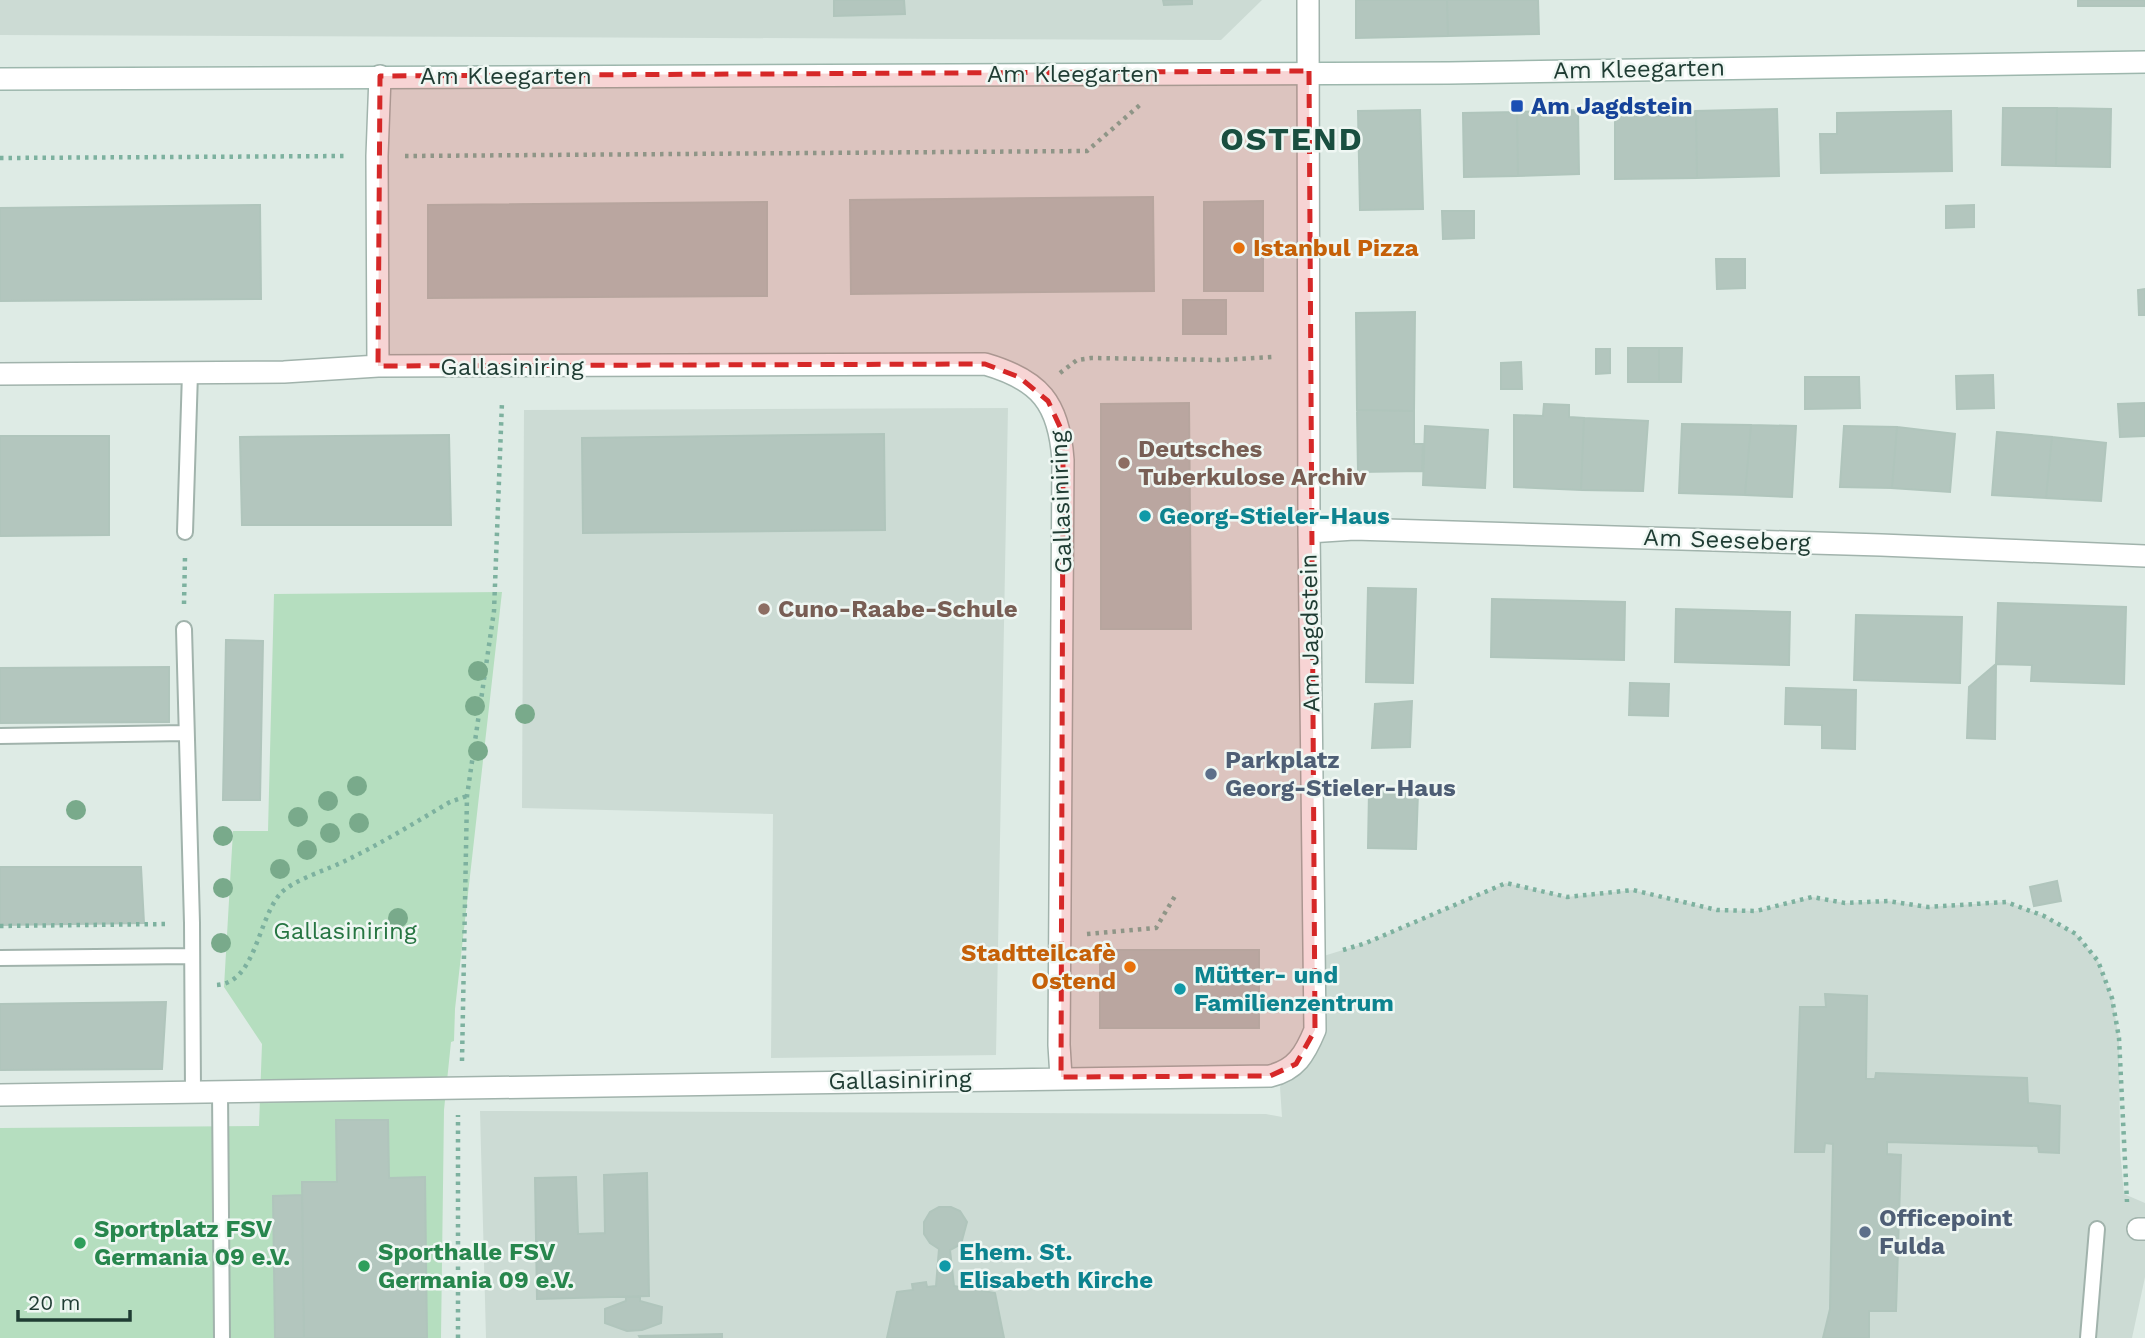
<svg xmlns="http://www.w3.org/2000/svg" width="2145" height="1338" viewBox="0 0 2145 1338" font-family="'Work Sans',sans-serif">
<rect width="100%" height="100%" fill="#deebe5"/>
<!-- built -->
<path fill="#ccdbd4" d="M0,0H1262L1221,40L0,35Z
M1008,408L996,1055L771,1058L773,814L522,808L524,410Z
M1506,883L1567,897L1633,890L1717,910L1756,911L1812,897L1845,903L1888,901L1928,907L2006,902L2044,916L2076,934L2098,961L2112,998L2119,1038L2120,1150L2124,1194L2145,1203V1277L2132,1338H486L480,1111L1266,1114L1282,1117L1280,1087L1315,1030L1317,958L1366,943Z"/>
<!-- green -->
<path fill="#b5debf" d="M502,592L455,1009L454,1041L451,1042L444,1110L441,1338H0V1128L259,1126L262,1044L224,987L233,831H268L274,594Z"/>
<!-- building -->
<path fill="#b3c6be" stroke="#b0c5bc" stroke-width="2" d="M834,0H904L905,14L834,16Z
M1163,0H1192V4L1164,5Z
M1356,0H1447L1448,36L1356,38Z
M1447,0H1538L1539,34L1448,36Z
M2078,0H2145V6H2078Z
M2003,108H2057L2056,166L2002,165Z
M2057,108L2111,109L2110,167L2056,166Z
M1777,109L1779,176L1697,178L1696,111Z
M1420,110L1423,209L1360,210L1358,111Z
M1578,110L1579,174L1518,176L1517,112Z
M1696,111L1697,178L1615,179V113Z
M1951,111L1952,171L1821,173L1820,134H1837V113Z
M1517,112L1518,176L1464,177L1463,113Z
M1153,197L1154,291L851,294L850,200Z
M1263,201V291H1204V202Z
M767,202V296L428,298V205Z
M260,205L261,299L0,301V208Z
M1974,205V227L1946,228V206Z
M1442,211H1474V238L1443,239Z
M1716,259H1745V288L1717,289Z
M2145,289V315H2139L2138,290Z
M1183,300H1226V334H1183Z
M1415,312L1414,411L1357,410L1356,313Z
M1628,348H1659V382H1628Z
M1659,348H1682L1681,382H1659Z
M1596,349H1610V373L1596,374Z
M1521,362L1522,389H1501V363Z
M1993,375L1994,408L1957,409L1956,376Z
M1805,377H1859L1860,408L1805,409Z
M1189,403L1191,629H1101V404Z
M2145,403V436L2120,437L2118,404Z
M1544,404L1569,405V417L1584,418L1581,490L1514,487V415L1543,416Z
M1357,410L1414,411V444H1423L1422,471L1358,472Z
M1584,418L1648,421L1643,491L1581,490Z
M1682,424L1751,425L1745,495L1679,493Z
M1751,425L1796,426L1792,497L1745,495Z
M1425,426L1488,430L1485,488L1423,485Z
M1844,426L1897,427L1892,488L1840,487Z
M1897,427L1955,434L1950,492L1892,488Z
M1997,432L2052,437L2046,498L1992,495Z
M884,434L885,530L583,533L582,438Z
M449,435L451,525H242L240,437Z
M0,436H109V535L0,536Z
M2052,437L2106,443L2101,501L2046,498Z
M1368,588L1416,589L1413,683L1366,682Z
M1492,599L1625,602L1624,660L1491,657Z
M1998,603L2126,607L2124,684L2031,681L2032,665L1996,664Z
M1676,609L1790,612L1789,665L1675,662Z
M1856,615L1962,617L1960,683L1854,680Z
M226,640L263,641L260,800H223Z
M1996,664L1995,739L1967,738L1969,687Z
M169,667V722L0,723V668Z
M1630,683L1669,684L1668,716L1629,715Z
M1786,688L1856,690L1855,749L1822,748V725L1785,724Z
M1412,701L1410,747L1372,748L1375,704Z
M1369,791L1418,792L1416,849L1368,848Z
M0,867H141L144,923L0,925Z
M2057,881L2061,901L2034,906L2030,887Z
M1100,950H1259V1028H1100Z
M1825,994L1867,996L1866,1079H1875L1876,1073L2027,1078L2028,1103L2060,1106L2059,1153L2039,1152L2038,1146L1887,1142V1154L1901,1155L1896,1311H1869V1338H1823L1830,1309L1833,1144L1825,1143L1824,1152H1795L1800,1007H1826Z
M166,1002L162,1069L0,1070V1004Z
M336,1120H388L389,1178L425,1177L427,1338H304L302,1182H337Z
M647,1173L649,1296L537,1299L535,1178L576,1177L578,1234L605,1233L604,1175Z
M302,1195L304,1338H275L273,1196Z
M939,1207H951L960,1211L967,1222L961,1244L950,1250L954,1286L965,1288L966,1283L979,1285L978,1290L995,1293L1004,1338H887L897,1292L913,1290L912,1284L926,1282L927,1287L936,1286L939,1249L930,1243L924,1234V1222L930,1212Z
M626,1297H640V1301L662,1307L661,1323L642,1330L627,1331L605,1323V1309L626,1301Z
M722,1334V1338H640L639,1336Z"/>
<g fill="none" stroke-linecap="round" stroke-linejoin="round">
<defs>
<path id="lane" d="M185,532L190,373
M184,629L192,923L193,1093
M0,736L185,733
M0,958L191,956
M220,1092L222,1338
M2088,1338L2097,1229"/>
<path id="street" d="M378,366L377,156L380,76
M0,374L284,372L378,366L985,364C1040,380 1059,403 1063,460L1059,1045L1061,1077
M1309,532L1354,529L1881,545L2145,556
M0,1095L1270,1076C1296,1070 1305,1054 1315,1030L1309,532L1308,0
M2138,1229H2145"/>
<path id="secondary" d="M0,79L1449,73L2145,62"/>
</defs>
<!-- lane casing -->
<use href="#lane" stroke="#a1b3ac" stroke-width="18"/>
<!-- street casing -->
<use href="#street" stroke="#a1b3ac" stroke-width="24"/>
<!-- secondary casing -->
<use href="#secondary" stroke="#9db7ad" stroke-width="24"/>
<!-- path -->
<path stroke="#7db19f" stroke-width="4.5" stroke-dasharray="3.5 5" stroke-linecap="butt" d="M405,156L1087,151L1141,104
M0,158L347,156
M1060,373L1077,360L1091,358L1219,360L1272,357
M184,604L185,557
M0,926L167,924
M1087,934L1156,928L1175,896
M1343,950L1366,943L1506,883L1567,897L1633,890L1717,910L1756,911L1812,897L1845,903L1888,901L1928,907L2006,902L2044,916L2076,934L2098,961L2112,998L2119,1038L2127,1202
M217,985C256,982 257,921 280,894C292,880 330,869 347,860C382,843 416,822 450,802L467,796
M462,1061L467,796L494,611L502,402
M458,1338V1115"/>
<!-- lane -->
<use href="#lane" stroke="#fff" stroke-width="14"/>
<!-- street -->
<use href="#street" stroke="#fff" stroke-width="21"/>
<!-- secondary -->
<use href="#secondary" stroke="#fff" stroke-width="21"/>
</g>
<!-- trees -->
<g fill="#79aa8b">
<circle cx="478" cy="671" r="10"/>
<circle cx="475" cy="706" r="10"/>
<circle cx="525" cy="714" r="10"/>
<circle cx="478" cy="751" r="10"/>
<circle cx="357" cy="786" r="10"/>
<circle cx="328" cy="801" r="10"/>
<circle cx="76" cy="810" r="10"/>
<circle cx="298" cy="817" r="10"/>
<circle cx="359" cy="823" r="10"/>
<circle cx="330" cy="833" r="10"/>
<circle cx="223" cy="836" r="10"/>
<circle cx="307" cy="850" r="10"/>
<circle cx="280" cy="869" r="10"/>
<circle cx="223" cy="888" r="10"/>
<circle cx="398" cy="918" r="10"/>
<circle cx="221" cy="943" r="10"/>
</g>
<!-- marked area -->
<path fill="#d62828" fill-opacity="0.2" stroke="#d62828" stroke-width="5" stroke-dasharray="14 9" stroke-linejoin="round" d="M1309,71L1315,1030L1296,1064L1270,1076L1061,1077L1063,460L1061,429L1048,401L1019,377L985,364L378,366L380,76Z"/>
<!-- markers -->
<rect fill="#1a4fb4" stroke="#eff7f3" stroke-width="2.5" x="1510" y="99" width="14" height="14" rx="3.5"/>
<g fill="#e8710a" stroke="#eff7f3" stroke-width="2.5">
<circle cx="1239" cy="248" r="7"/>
<circle cx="1130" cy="967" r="7"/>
</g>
<g fill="#8d6e63" stroke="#eff7f3" stroke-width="2.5">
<circle cx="1124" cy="463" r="7"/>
<circle cx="764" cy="609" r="7"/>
</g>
<g fill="#0f9aa8" stroke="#eff7f3" stroke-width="2.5">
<circle cx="1145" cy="516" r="7"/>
<circle cx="1180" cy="989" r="7"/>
<circle cx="945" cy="1266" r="7"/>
</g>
<g fill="#5c6f8a" stroke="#eff7f3" stroke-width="2.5">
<circle cx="1211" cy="774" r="7"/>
<circle cx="1865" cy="1232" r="7"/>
</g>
<g fill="#2e9e5b" stroke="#eff7f3" stroke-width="2.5">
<circle cx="80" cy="1243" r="7"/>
<circle cx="364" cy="1266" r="7"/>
</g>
<g text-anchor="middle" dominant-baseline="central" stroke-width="5" stroke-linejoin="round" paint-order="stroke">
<!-- street labels -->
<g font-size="24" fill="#1f3c33" stroke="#eff7f3">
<text transform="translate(1639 69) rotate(-1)">Am Kleegarten</text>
<text x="1073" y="74">Am Kleegarten</text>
<text x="506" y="76">Am Kleegarten</text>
<text x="512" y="367">Gallasiniring</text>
<text transform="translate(1061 502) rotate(-92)">Gallasiniring</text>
<text transform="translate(1727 540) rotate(2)">Am Seeseberg</text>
<text transform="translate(1310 633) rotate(-91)">Am Jagdstein</text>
<text transform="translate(900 1080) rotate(-1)">Gallasiniring</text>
</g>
<!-- transit labels -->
<g font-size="24" font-weight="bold" fill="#164399" stroke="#eff7f3" text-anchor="start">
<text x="1531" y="106">Am Jagdstein</text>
</g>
<!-- food labels -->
<g font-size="24" font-weight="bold" fill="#c56008" stroke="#eff7f3" text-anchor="start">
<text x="1253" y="248">Istanbul Pizza</text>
<text x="1116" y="953" text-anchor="end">Stadtteilcafè<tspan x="1116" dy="28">Ostend</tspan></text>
</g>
<!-- education labels -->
<g font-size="24" font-weight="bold" fill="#785e54" stroke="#eff7f3" text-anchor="start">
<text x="1138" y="449">Deutsches<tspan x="1138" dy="28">Tuberkulose Archiv</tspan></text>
<text x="778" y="609">Cuno-Raabe-Schule</text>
</g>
<!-- culture labels -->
<g font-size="24" font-weight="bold" fill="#0d838f" stroke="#eff7f3" text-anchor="start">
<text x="1159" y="516">Georg-Stieler-Haus</text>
<text x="1194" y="975">Mütter- und<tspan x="1194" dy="28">Familienzentrum</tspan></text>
<text x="959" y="1252">Ehem. St.<tspan x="959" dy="28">Elisabeth Kirche</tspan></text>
</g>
<!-- service labels -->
<g font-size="24" font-weight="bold" fill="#4e5e75" stroke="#eff7f3" text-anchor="start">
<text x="1225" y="760">Parkplatz<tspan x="1225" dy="28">Georg-Stieler-Haus</tspan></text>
<text x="1879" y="1218">Officepoint<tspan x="1879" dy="28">Fulda</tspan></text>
</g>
<!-- park labels -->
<g font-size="24" fill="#267542" stroke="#eff7f3">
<text x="345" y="931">Gallasiniring</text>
</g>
<!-- leisure labels -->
<g font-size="24" font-weight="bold" fill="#27864d" stroke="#eff7f3" text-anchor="start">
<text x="94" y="1229">Sportplatz FSV<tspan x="94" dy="28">Germania 09 e.V.</tspan></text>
<text x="378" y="1252">Sporthalle FSV<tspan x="378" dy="28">Germania 09 e.V.</tspan></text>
</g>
<!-- district labels -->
<g font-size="32" font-weight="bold" letter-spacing="2" fill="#1a4f40" stroke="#eff7f3">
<text x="1292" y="139">OSTEND</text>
</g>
</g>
<!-- scale -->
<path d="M18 1310v10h112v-10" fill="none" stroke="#1f3c33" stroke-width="3.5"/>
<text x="28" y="1310" font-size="21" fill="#1f3c33" stroke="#eff7f3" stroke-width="5" paint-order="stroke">20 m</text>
</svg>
